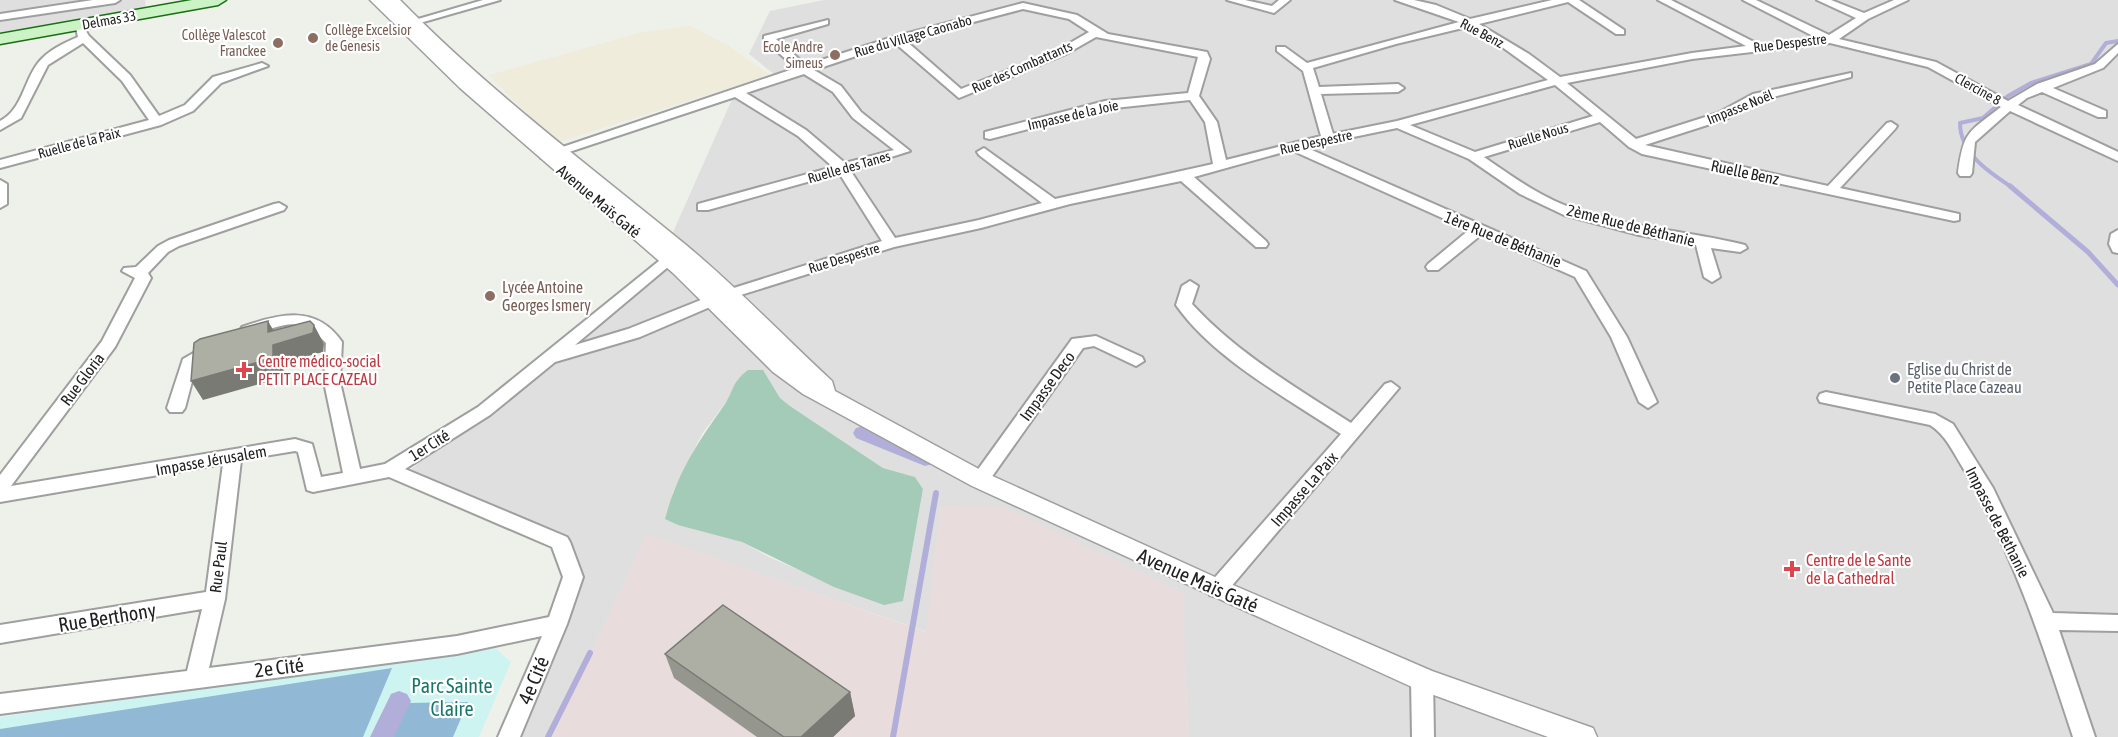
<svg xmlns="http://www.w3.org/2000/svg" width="2118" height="737" viewBox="0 0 2118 737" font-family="'Asap Condensed',sans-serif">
<rect width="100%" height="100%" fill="#edf1e9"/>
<!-- residential -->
<path fill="#dfdfdf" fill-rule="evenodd" d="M0,0H145L146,10L0,36Z
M824,0H2118V737H1600L1406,662L1142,551L850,405L666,248L737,88L775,75L749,54L770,11Z
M661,260L902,443L1561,737H1188L1182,593L961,507L941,506L927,632L647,535L552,737H514L569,605L570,543L408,472ZM763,371L780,398L790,406L883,468L915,477L923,489L903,601L869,599L852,593L769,557L742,542L711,532L672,494L702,434L727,401Z"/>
<!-- commercial -->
<path fill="#efecdb" d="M691,26L727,45L770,75L555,143L489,75L643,32Z"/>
<!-- industrial -->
<path fill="#e9dcdc" d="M941,506L1004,507L1183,593L1188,737H552L647,534L926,632Z"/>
<!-- forest -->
<path fill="#a3cbb8" d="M748,370H763L780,398L790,406L883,468L915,477L923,489L903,601L884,605L834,587L742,542L678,525L665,519C678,471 697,444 725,404C734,390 732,382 748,370Z"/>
<!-- park -->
<path fill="#cdf4f0" d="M495,648L511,662L479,737H0V717Z"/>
<!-- pitch -->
<path fill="#91b9d6" d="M392,668L363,737H0V729Z
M468,702L453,737H389L406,703Z"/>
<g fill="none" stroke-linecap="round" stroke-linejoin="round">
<!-- stream-far2 -->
<path stroke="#b1afd9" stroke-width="4" d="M2013,188C1990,173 1960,154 1960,123L1983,118L2008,96L2031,83L2091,64L2106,43L2118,41"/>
<!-- stream-far1 -->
<path stroke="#b1afd9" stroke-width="5" d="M2010,186L2088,252L2118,285"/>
<!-- stream -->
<path stroke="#b1afd9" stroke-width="6" d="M548,737L590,653
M893,737L936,493"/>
<!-- canal -->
<path fill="#b1afd9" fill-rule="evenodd" d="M863,426L932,454L935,459L932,464L925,466L856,438L853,433L856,428Z
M399,691L407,694L411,701L394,737H370L391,694Z"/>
<defs>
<path id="minor" d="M93,0H120L115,3L0,20V14Z
M483,0H500L406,27L401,24Z
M1227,0H1245L1272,6L1279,0H1290L1274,13Z
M1395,0H1414L1436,5L1470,19L1552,0H1579L1624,30V34H1616L1568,2L1479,24L1529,54L1560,77L1692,53L1746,46L1658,0H1671L1760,45L1817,38L1743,0H1756L1829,35L1856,18L1817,0H1831L1864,13L1894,0H1908L1868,19L1839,39L1936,62L2008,101L2037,84L2095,64L2118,44V53L2103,68L2053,88L2106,111V117H2098L2042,92L2027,98L2018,105L2118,152V161L2010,111L1975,142L1972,173L1970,176H1960L1958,173C1964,130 1968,133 2001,107L1928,67L1830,43L1692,59L1567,83L1636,139L1718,113L1753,94L1851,73V77L1761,100L1726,119L1645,145L1828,186L1887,123L1891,122L1897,126L1895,129L1840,188L1959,214V220L1954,221L1642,154L1629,147L1600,122L1484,157C1513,177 1542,198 1575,209C1631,228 1689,231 1745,245L1747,248L1740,252L1711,248L1720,277L1712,282L1704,277L1696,245L1639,235L1564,215L1520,194L1469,159L1397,128L1305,147L1586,271L1627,337L1657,402L1648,408L1639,402L1611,337L1575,277L1481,235L1438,270H1428L1426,267L1428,264L1469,230L1291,150L1194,177L1266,241L1268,244L1266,247H1256L1181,181L1070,204L981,228L894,247L731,298L640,337L555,362L490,415L405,469L567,537L570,542L583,577L567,624L520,737H498L542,636L457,654L0,714V694L187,671L202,609L0,643V625L206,592L223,464L0,502V475L102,341L135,278L122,271L124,268L136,267L158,246L169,240L274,204L279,203L286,207L284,210L179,246L168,252L148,273L151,278L115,347L11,486L295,439L312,444L321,477L343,473L324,382L326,343C296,312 283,327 248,336L240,331L242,327C279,314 316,304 342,342L340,382L360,469L385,464L478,407L675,248H685L687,251L575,345L628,329L721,292L882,241L839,173L708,210H698V204L833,167L798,136L735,97L551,158H541L539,155L796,68L764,40V36L828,20V24L776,39L806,65L893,37L1023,3L1077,15L1108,34L1207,52L1210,59L1199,96L1217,122L1226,160L1321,136L1303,71L1277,51V47H1285L1307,63L1459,22ZM1023,9L1069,19L1089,32L1058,50L961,89L905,40ZM1467,27L1491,39L1548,80L1397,121L1333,134L1321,94L1398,92L1404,88L1398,84L1319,87L1313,68L1396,44ZM1096,37L1198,57L1188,93L1105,101L985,132V138L990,139L1105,109L1190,100L1205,122L1213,164L1055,199L984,148L977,152L979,155L1042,203L979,220L895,238L850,170L910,151L861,112L841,86L814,70L895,43L959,98L1066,54ZM804,74L833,92L853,118L894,150L845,163L806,130L746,93ZM1555,85L1593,116L1475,152L1410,125ZM295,451L298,452L307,490L313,492L389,477L552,547L563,577L549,617L457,636L209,668L225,599L241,460Z
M76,28H84L89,36L130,75L159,116L185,105L213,77L262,63L268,66L221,83L193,111L161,125L0,168V160L149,120L122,81L83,43L48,65L21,118L0,130V121C22,110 24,81 38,63C48,50 64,43 78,37Z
M0,180L7,184V204L0,208Z
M2118,230V253L2113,252L2109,244L2111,234Z
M1190,281L1198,286L1192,304C1237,353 1295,387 1351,423L1385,384L1391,382L1399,388L1224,595L1217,597L1210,595L1207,589L1210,583L1341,434C1287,398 1214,359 1176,305L1182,286Z
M1096,336L1142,357L1144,361L1136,366L1094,346L1083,348L986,485H974L971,480L974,475L1072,339Z
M211,343L219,348L196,366L185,408L182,412H170L167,408L183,359Z
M1826,392L1935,414L1953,424L1993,488L2053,613L2118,615V631L2059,630L2095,737H2073C2043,645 2013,552 1963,468C1953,452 1946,435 1930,425L1820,402L1818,398L1820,394Z
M1422,670L1430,672L1433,679L1434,737H1412L1411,679L1414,672Z"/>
<path id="tertiary" d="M370,0H400C488,90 588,165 686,245C737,287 783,336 832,381L835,391L988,474L1226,582L1432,671L1593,728L1597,737H1548L1412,687L972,486L803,394L773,372L673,273L460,88Z"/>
<path id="secondary" d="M192,0H226L218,5L0,44V34Z"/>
</defs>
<!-- minor casing -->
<use href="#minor" stroke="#9f9f9f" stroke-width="4"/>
<!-- tertiary casing -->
<use href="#tertiary" stroke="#9f9f9f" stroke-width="3"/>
<!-- secondary casing -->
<use href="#secondary" stroke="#196f12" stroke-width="3"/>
<!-- minor -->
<use href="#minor" fill="#fff" fill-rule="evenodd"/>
<!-- tertiary -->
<use href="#tertiary" fill="#fff" fill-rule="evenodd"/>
<!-- secondary -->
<use href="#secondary" fill="#cbf3c5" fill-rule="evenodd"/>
</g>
<!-- wall -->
<path fill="#95968e" d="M665,654L850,692L855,716L833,737H757L674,678Z"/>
<!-- shaded-wall -->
<path fill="#797a74" d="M268,321L279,340L314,325L324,344L323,352L283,363L284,377L203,400L191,381L273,345L268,332Z
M850,692L855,716L833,737H801Z"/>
<!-- building -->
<path fill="#adafa5" stroke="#797a74" stroke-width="1.5" d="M268,321V332L310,321L314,325L313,333L273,345V358L191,381L194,343L200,339Z
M723,605L850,692L801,737H784L665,654Z"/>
<!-- markers -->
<g fill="#8d6e63" stroke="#fff" stroke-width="2">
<circle cx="313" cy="38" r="6"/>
<circle cx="278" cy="43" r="6"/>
<circle cx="835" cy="55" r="6"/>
<circle cx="490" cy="296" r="6"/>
</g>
<g fill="#e0444e" stroke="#fff" stroke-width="2">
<path d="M241 361h6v6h6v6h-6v6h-6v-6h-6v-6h6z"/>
<path d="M1789 560h6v6h6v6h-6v6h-6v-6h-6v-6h6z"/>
</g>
<circle fill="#6b7280" stroke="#fff" stroke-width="2" cx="1895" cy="378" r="6"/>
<g text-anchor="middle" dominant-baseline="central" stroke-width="4.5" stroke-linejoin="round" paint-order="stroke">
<!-- far-street labels -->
<g font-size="14" fill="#222" stroke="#fff">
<text transform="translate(109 20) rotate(-10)">Delmas 33</text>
<text transform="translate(1482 33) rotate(28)">Rue Benz</text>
<text transform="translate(913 36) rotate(-16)">Rue du Village Caonabo</text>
<text transform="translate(1790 43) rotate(-7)">Rue Despestre</text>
<text transform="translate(1022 67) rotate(-24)">Rue des Combattants</text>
<text transform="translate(1978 89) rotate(29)">Clercine 8</text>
<text transform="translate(1740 107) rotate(-22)">Impasse Noël</text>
<text transform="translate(1073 115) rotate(-13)">Impasse de la Joie</text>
<text transform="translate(1538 136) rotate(-17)">Ruelle Nous</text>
<text transform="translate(1316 142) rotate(-12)">Rue Despestre</text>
<text transform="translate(79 143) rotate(-15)">Ruelle de la Paix</text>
<text transform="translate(849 167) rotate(-16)">Ruelle des Tanes</text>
<text transform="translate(844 258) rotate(-17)">Rue Despestre</text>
</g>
<!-- far-education labels -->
<g font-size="14" fill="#785e54" stroke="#fff" text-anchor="end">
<text x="325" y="30" text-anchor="start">Collège Excelsior<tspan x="325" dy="16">de Genesis</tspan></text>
<text x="266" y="35">Collège Valescot<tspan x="266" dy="16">Franckee</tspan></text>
<text x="823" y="47">Ecole Andre<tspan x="823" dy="16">Simeus</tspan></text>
</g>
<!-- street labels -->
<g font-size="16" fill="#222" stroke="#fff">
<text transform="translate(1745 172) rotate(12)">Ruelle Benz</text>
<text transform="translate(599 201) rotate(40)">Avenue Maïs Gaté</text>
<text transform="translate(1631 225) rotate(14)">2ème Rue de Béthanie</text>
<text transform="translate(1503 239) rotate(22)">1ère Rue de Béthanie</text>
<text transform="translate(82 379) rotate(-53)">Rue Gloria</text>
<text transform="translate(1047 386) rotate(-54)">Impasse Deco</text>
<text transform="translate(429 445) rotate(-32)">1er Cité</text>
<text transform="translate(211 460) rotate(-10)">Impasse Jérusalem</text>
<text transform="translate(1304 489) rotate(-49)">Impasse La Paix</text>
<text transform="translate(1998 522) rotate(63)">Impasse de Béthanie</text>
<text transform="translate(218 567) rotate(-83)">Rue Paul</text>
</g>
<!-- education labels -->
<g font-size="16" fill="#785e54" stroke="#fff" text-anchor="start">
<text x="502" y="287">Lycée Antoine<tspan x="502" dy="18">Georges Ismery</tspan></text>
</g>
<!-- health labels -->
<g font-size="16" fill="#be3a42" stroke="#fff" text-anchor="start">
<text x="258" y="361">Centre médico-social<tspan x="258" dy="18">PETIT PLACE CAZEAU</tspan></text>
<text x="1806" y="560">Centre de le Sante<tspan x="1806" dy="18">de la Cathedral</tspan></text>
</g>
<!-- worship labels -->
<g font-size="16" fill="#5b616d" stroke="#fff" text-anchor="start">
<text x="1907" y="369">Eglise du Christ de<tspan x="1907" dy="18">Petite Place Cazeau</tspan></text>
</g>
<!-- near-street labels -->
<g font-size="20" fill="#222" stroke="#fff">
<text transform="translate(1198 580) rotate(24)">Avenue Maïs Gaté</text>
<text transform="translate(107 617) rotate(-9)">Rue Berthony</text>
<text transform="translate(279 667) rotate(-7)">2e Cité</text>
<text transform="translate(533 680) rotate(-67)">4e Cité</text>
</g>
<!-- near-park labels -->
<g font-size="20" fill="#19766c" stroke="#fff">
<text x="452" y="685">Parc Sainte<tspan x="452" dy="23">Claire</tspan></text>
</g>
</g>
</svg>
